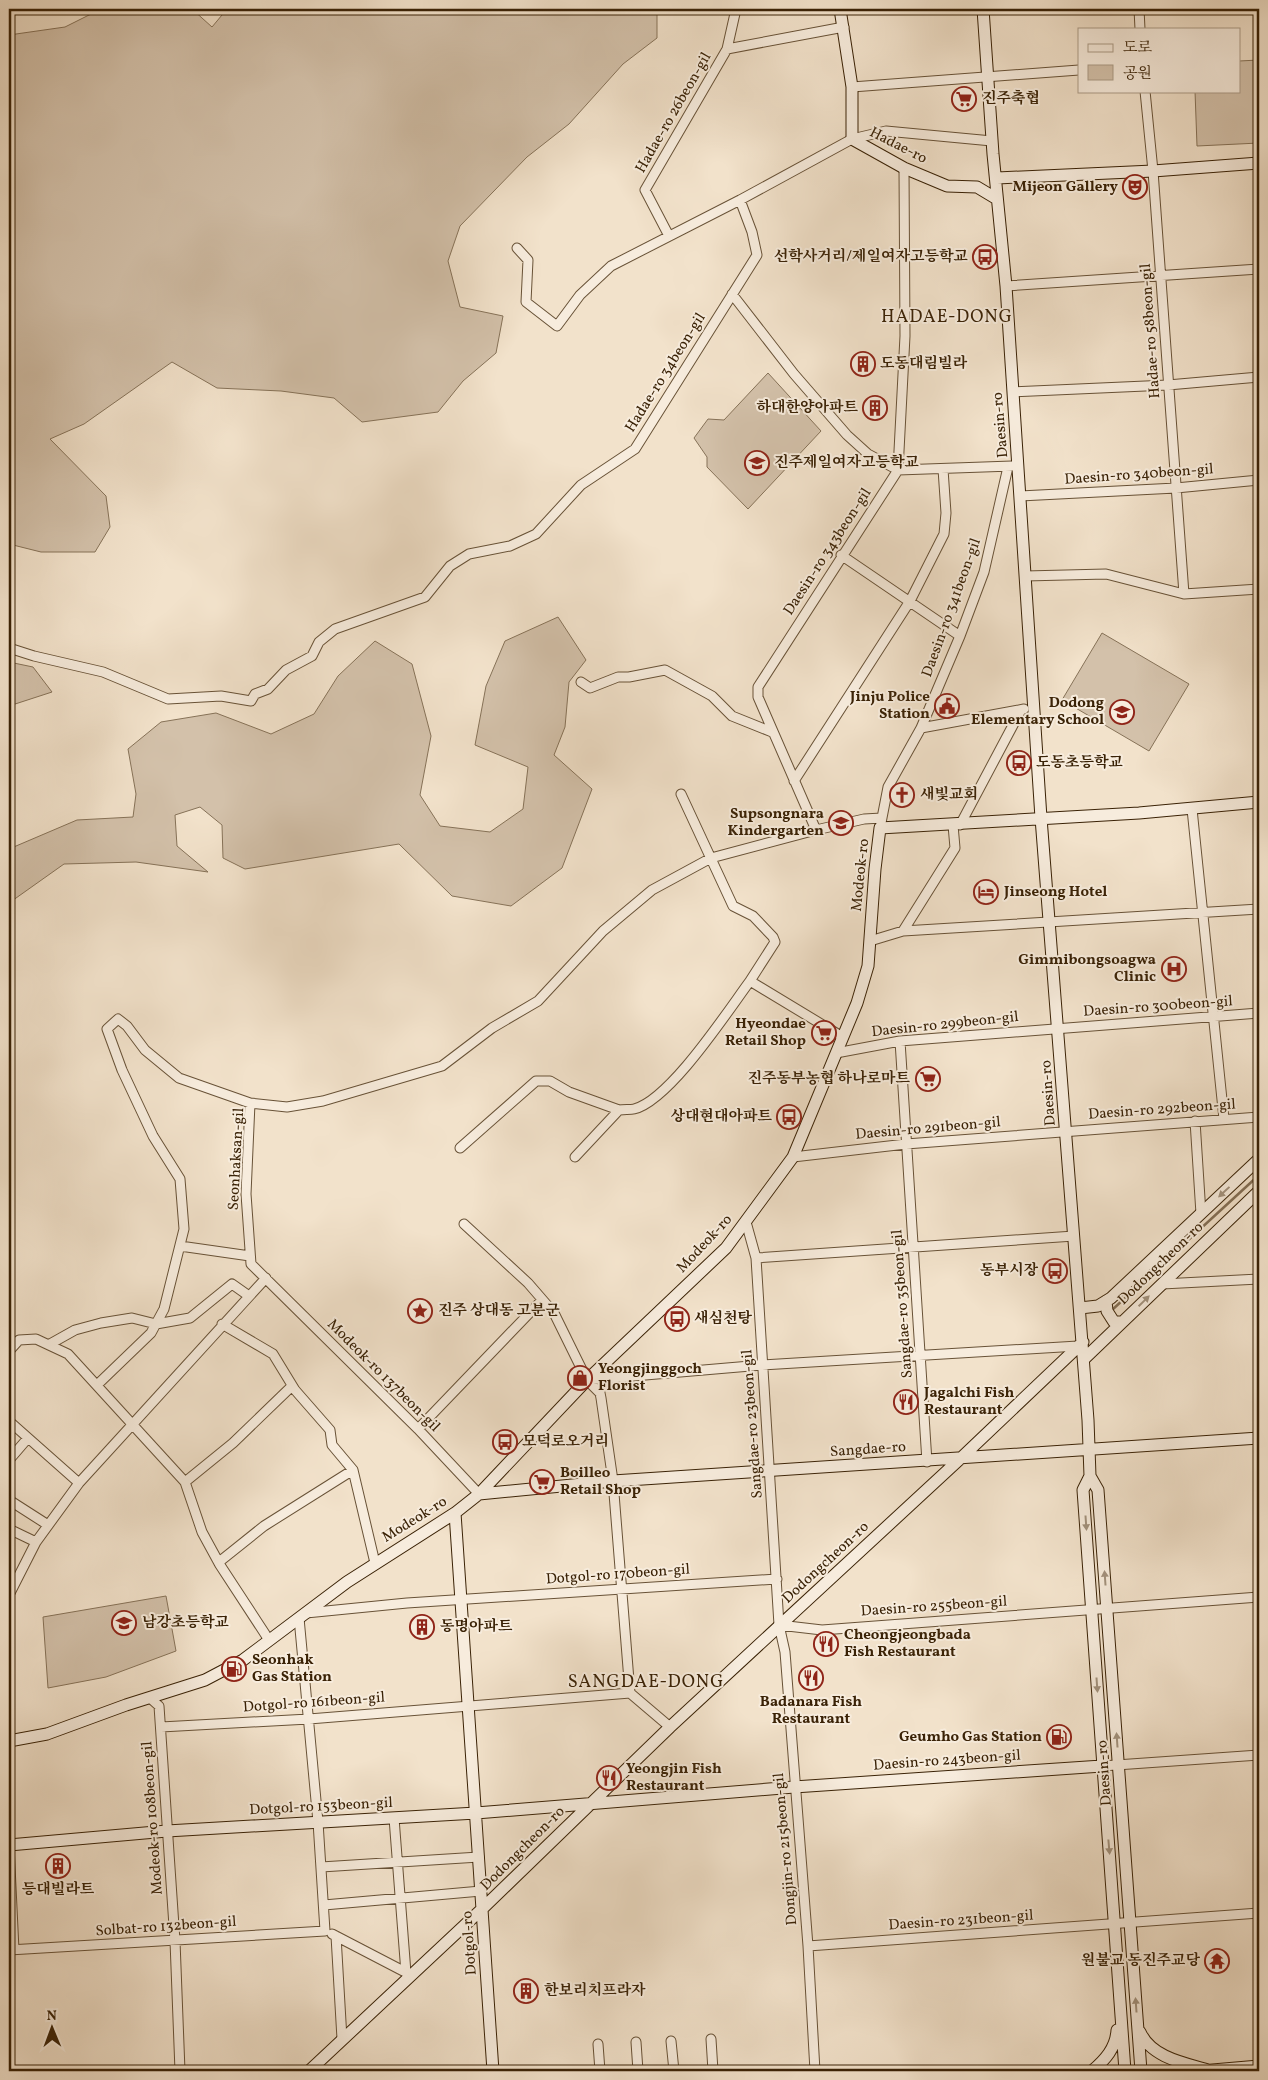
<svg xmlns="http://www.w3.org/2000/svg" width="1268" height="2080" viewBox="0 0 1268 2080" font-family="Vollkorn,'Noto Serif KR',serif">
<rect width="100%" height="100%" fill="#f2e2cb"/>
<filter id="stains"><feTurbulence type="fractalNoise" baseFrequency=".004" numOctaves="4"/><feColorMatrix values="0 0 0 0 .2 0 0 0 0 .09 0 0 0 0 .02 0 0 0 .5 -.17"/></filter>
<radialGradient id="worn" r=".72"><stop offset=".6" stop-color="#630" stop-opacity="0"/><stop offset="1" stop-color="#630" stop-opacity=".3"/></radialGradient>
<!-- green -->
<path fill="#d3c1aa" stroke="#867258" d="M101,9H192L212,27L227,9H657V38L623,64L569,124L527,157L460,226L448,261L460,307L503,316L496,353L463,381L438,412L362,422L334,398L281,391L217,388L172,362L84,424L50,439L106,496L110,527L95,552H41L9,544V35L65,27Z
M1259,60V143L1197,146L1195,91H1239V61Z
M768,373L821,431L748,509L707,467V457L694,438L708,419L724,420Z
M558,617L586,660L569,682L565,727L554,755L592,789L562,868L511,906L452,896L399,844L245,869L223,858L222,825L200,807L175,815L177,846L208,872L136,862L64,864L9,903V849L77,820L133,817L136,794L128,749L161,722L216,713L271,734L314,714L338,676L375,641L412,664L431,736L420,795L440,826L490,832L523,809L528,767L475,745L486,686L505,641Z
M1102,633L1189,684L1149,751L1062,700Z
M9,662L33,667L52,692L9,706Z
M166,1596L176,1651L106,1677L48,1688L43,1617Z"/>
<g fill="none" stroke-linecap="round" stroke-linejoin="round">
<!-- stream -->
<path stroke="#836e54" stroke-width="2.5" d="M1112,1310L1259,1175"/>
<defs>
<path id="street" d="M736,9L727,49L844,27
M1139,9L1140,29
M852,87L1079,70
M1145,91L1153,171L1184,594
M669,236L645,190L727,49
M517,248L528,260L526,302L557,326L580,295L611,266L740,200L852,139L886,131L992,141
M1006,286L1259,269
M732,294L794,374L847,435L868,454L898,470
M1013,392L1168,385L1259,377
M898,470L1012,466
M1020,496L1176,488L1259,480
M841,555L960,636
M1025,576L1106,574L1184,594L1259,589
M9,648L34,656L103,672L168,699L221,696L251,701L255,694L268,689L286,670L312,656L319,642L335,629L425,597L450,566L469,554L510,546L536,534L581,485L635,449L757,255L752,232L740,200
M581,682L590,688L618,677H629L665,670L712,696L732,716L772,732
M921,728L1024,709
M794,781L910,601L944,534L946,513L943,469
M681,794L733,906L753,916L773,937L775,942L750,981L841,1036
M1192,809L1224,1119
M881,823L888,787L921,728L960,636L984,572L1008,467
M960,825L1021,710
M816,830L758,697V687L898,470L905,336L904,168
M903,931L955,848L953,825
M870,941L903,931L1259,909
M900,1041L927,1462
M836,1053L900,1041L1259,1013
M1195,1121L1201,1214
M460,1148L536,1081H550L569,1092L619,1110
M575,1157L619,1110C624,1109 630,1110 634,1109C670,1100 727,1012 750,981
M793,1157L906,1144L1259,1117
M746,1222L756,1258L779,1625L785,1652L808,1946L815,2071
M464,1224L528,1283L554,1313L587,1380L600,1393L601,1398L613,1481L630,1693L670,1727
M180,1246L250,1256
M756,1258L1074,1236
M1162,1284L1259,1279
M222,1324L273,1354L295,1390L330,1430L332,1445L353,1470L375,1563
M50,1344L75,1330L101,1323L132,1318L156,1324L190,1318L232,1284L249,1296
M9,1351L19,1340L36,1339L68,1354L185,1482L202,1532L220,1565L269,1640
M587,1380L762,1365L1078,1346
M97,1385L151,1333L164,1309L184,1229L180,1179L153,1136L122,1070L107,1029L118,1019L127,1026L145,1050L179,1078L250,1103
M9,1421L79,1483
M418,1429L542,1300
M9,1460L28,1438
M185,1482L233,1443L292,1386
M479,1494L418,1429L251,1264L246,1194L250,1103L287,1107L323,1101L442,1066L492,1028L538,1001L603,931L652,890L711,858L816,830L864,819L882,818
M9,1500L48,1525
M9,1529L36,1542
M219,1562L264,1526L353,1470
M9,1595L36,1542L79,1483L266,1278
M306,1613L407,1603L777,1579
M299,1618L318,1822L325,1931
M779,1625L822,1630L1259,1597
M150,1698L159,1706L175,1941L180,2071
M161,1727L309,1719L630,1693
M1102,1766L1259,1755
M394,1818L406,1973
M9,1845L14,1950
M321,1867L479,1857
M324,1905L481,1891
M332,1934L409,1974
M336,1936L342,2039
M808,1946L1259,1913
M9,1950L325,1931
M711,2039L713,2071
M671,2041L674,2071
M636,2042L638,2071
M598,2044L600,2071"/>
<path id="secondary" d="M840,9L852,87V139L904,168L947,186L977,187L997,199
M983,9L993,154L1006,286L1041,818L1088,1420L1090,1476L1083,1490L1125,2071
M997,178L1153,171L1259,163
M1106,1301L1107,1311L1114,1322H1122
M1080,1308L1098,1306L1111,1298L1259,1159
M1084,1359L1259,1191
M1090,1476L1098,1490L1141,2071
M479,1494L613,1481L1259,1438
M455,1513L493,2071
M9,1741L47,1734L126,1705L205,1680L243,1660L347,1582L455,1513L479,1494L587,1380L726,1248L793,1157L857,1003L868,966L875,869L880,828L1139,813L1259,802
M9,1845L167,1831L476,1813L794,1787L1102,1766
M1140,2032C1151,2057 1183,2063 1208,2070
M309,2071L482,1909L670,1727L961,1458L1083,1342
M1092,2071C1105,2060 1116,2048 1117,2030
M1201,2071L1259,2066"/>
</defs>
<!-- street casing -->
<use href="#street" stroke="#685237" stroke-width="11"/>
<!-- secondary casing -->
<use href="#secondary" stroke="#3a2206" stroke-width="13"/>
<!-- street -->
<use href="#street" stroke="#f7ecdd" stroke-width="9"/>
<!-- secondary -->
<use href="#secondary" stroke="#f7ecdd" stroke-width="11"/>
</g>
<!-- one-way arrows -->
<defs><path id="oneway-solid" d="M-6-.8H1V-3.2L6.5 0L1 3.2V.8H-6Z" transform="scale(1.25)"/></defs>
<g fill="#a2917c">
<use href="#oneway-solid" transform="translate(1224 1192) rotate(137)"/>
<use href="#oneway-solid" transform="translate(1144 1301) rotate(-44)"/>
<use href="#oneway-solid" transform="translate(1086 1523) rotate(86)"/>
<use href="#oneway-solid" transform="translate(1105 1578) rotate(-94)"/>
<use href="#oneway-solid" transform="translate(1097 1685) rotate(86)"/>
<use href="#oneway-solid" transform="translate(1117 1740) rotate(-94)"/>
<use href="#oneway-solid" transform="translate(1109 1847) rotate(85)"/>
<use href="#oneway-solid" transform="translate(1136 2005) rotate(-94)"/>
</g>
<!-- icons -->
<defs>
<symbol id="supermarket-ring" viewBox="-11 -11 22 22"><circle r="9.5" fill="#f7ecdd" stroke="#8f2418" stroke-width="1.5"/><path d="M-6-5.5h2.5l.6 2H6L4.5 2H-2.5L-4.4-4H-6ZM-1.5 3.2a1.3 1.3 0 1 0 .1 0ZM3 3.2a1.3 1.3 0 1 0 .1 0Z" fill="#8f2418"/></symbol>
<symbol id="theatre-ring" viewBox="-11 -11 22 22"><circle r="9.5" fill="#f7ecdd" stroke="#8f2418" stroke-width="1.5"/><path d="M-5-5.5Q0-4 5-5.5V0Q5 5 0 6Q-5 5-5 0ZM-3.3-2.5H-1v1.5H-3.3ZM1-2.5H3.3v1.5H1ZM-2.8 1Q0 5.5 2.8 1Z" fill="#8f2418"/></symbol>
<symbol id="bus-ring" viewBox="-11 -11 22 22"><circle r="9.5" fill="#f7ecdd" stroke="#8f2418" stroke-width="1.5"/><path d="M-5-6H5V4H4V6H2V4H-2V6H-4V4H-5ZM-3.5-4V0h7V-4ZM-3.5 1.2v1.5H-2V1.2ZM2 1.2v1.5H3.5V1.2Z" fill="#8f2418"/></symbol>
<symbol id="building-ring" viewBox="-11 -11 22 22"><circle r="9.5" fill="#f7ecdd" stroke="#8f2418" stroke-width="1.5"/><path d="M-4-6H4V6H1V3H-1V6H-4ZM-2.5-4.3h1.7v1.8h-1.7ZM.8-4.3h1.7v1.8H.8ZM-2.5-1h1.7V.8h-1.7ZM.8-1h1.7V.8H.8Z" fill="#8f2418"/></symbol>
<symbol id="school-ring" viewBox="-11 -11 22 22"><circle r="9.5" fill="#f7ecdd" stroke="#8f2418" stroke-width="1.5"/><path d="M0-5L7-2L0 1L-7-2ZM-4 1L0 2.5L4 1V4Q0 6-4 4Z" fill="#8f2418"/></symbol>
<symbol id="civic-ring" viewBox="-11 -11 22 22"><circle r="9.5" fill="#f7ecdd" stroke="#8f2418" stroke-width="1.5"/><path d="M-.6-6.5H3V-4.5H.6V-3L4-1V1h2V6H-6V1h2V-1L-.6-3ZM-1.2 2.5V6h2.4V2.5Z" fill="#8f2418"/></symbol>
<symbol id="church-ring" viewBox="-11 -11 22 22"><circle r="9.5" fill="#f7ecdd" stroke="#8f2418" stroke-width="1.5"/><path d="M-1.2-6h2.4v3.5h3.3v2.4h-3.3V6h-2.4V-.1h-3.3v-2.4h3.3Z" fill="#8f2418"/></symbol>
<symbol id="hotel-ring" viewBox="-11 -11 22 22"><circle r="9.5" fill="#f7ecdd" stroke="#8f2418" stroke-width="1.5"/><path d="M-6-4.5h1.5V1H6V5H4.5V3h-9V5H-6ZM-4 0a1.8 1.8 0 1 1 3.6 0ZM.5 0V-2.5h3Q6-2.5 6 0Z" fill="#8f2418"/></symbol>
<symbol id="hospital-ring" viewBox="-11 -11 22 22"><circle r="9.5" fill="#f7ecdd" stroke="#8f2418" stroke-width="1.5"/><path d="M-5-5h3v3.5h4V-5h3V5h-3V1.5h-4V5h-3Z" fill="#8f2418"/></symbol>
<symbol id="sight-ring" viewBox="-11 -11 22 22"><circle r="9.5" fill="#f7ecdd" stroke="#8f2418" stroke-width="1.5"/><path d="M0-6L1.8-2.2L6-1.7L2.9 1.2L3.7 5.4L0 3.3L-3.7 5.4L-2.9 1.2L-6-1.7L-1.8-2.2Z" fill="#8f2418"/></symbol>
<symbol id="shop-ring" viewBox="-11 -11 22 22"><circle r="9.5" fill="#f7ecdd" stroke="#8f2418" stroke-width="1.5"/><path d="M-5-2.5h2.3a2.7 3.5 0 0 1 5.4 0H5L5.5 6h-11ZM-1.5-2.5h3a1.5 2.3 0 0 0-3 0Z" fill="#8f2418"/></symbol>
<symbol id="restaurant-ring" viewBox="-11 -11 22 22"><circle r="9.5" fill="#f7ecdd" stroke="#8f2418" stroke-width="1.5"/><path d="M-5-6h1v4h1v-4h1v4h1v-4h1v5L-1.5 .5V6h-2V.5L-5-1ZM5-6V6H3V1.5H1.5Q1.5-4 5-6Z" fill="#8f2418"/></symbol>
<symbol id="fuel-ring" viewBox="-11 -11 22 22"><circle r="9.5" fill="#f7ecdd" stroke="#8f2418" stroke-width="1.5"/><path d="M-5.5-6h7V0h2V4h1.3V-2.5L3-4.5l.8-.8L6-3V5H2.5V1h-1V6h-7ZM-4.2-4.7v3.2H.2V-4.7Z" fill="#8f2418"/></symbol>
<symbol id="temple-ring" viewBox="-11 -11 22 22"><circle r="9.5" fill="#f7ecdd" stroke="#8f2418" stroke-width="1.5"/><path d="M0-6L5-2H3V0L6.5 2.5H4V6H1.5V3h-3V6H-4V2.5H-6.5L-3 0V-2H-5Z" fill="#8f2418"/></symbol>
</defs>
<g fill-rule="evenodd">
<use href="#supermarket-ring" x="950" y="85" width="28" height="28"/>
<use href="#theatre-ring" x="1121" y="173" width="28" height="28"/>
<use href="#bus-ring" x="971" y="243" width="28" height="28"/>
<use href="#building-ring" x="849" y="350" width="28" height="28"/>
<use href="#building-ring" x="861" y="394" width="28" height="28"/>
<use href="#school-ring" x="743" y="449" width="28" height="28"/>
<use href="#civic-ring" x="933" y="692" width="28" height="28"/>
<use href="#school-ring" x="1108" y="698" width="28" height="28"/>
<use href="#bus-ring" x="1005" y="749" width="28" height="28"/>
<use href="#church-ring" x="888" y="781" width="28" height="28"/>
<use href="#school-ring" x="827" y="809" width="28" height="28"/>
<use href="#hotel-ring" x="972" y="878" width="28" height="28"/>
<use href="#hospital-ring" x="1160" y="955" width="28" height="28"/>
<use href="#supermarket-ring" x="810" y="1019" width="28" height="28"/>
<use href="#supermarket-ring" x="914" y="1065" width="28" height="28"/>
<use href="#bus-ring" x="775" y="1103" width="28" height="28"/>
<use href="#bus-ring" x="1041" y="1257" width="28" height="28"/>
<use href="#sight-ring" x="406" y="1297" width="28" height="28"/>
<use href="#bus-ring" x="663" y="1305" width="28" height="28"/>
<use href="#shop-ring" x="566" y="1364" width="28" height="28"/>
<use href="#restaurant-ring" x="892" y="1388" width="28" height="28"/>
<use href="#bus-ring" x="491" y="1428" width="28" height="28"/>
<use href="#supermarket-ring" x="528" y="1468" width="28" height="28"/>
<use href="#school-ring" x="110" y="1609" width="28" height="28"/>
<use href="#building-ring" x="408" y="1613" width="28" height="28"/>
<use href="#restaurant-ring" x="812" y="1630" width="28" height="28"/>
<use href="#fuel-ring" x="220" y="1655" width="28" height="28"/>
<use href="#restaurant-ring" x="797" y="1664" width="28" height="28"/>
<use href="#fuel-ring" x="1045" y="1723" width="28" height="28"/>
<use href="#restaurant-ring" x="595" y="1764" width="28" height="28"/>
<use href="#building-ring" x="44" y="1852" width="28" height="28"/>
<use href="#temple-ring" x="1203" y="1947" width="28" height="28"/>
<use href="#building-ring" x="512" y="1977" width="28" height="28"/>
</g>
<g text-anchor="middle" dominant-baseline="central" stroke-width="4" stroke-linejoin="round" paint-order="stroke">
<!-- poi labels -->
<g font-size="15" font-weight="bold" fill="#3a2206" stroke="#f7ecdd" text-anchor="start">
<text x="982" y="99">진주축협</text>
<text x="1118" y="187" text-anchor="end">Mijeon Gallery</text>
<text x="968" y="257" text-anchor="end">선학사거리/제일여자고등학교</text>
<text x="880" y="364">도동대림빌라</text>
<text x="858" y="408" text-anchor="end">하대한양아파트</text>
<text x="774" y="463">진주제일여자고등학교</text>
<text x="930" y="697" text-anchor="end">Jinju Police<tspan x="930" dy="17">Station</tspan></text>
<text x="1104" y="703" text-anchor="end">Dodong<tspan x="1104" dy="17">Elementary School</tspan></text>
<text x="1036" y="763">도동초등학교</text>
<text x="920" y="795">새빛교회</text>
<text x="824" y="814" text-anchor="end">Supsongnara<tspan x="824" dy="17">Kindergarten</tspan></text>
<text x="1004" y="892">Jinseong Hotel</text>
<text x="1156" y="960" text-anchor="end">Gimmibongsoagwa<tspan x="1156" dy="17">Clinic</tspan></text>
<text x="806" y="1024" text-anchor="end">Hyeondae<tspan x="806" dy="17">Retail Shop</tspan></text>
<text x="910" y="1079" text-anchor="end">진주동부농협 하나로마트</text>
<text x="772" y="1117" text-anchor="end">상대현대아파트</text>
<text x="1038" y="1271" text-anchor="end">동부시장</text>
<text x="438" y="1311">진주 상대동 고분군</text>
<text x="694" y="1319">새심천탕</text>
<text x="598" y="1369">Yeongjinggoch<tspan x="598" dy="17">Florist</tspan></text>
<text x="924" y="1393">Jagalchi Fish<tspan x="924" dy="17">Restaurant</tspan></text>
<text x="522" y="1442">모덕로오거리</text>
<text x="560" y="1473">Boilleo<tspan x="560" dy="17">Retail Shop</tspan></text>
<text x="142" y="1623">남강초등학교</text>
<text x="440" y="1627">동명아파트</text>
<text x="844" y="1635">Cheongjeongbada<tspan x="844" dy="17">Fish Restaurant</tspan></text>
<text x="252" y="1660">Seonhak<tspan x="252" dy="17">Gas Station</tspan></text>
<text x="811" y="1702" text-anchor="middle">Badanara Fish<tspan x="811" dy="17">Restaurant</tspan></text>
<text x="1042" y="1737" text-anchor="end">Geumho Gas Station</text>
<text x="626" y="1769">Yeongjin Fish<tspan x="626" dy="17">Restaurant</tspan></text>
<text x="58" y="1890" text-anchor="middle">등대빌라트</text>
<text x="1200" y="1961" text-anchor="end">원불교 동진주교당</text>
<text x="544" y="1991">한보리치프라자</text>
</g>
<!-- street labels -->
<g font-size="15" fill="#3a2206" stroke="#f7ecdd">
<text transform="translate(674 113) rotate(-60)">Hadae-ro 26beon-gil</text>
<text transform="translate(898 146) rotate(27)">Hadae-ro</text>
<text transform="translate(1151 331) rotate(-94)">Hadae-ro 58beon-gil</text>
<text transform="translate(666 373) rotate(-58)">Hadae-ro 34beon-gil</text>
<text transform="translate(1001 425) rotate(-95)">Daesin-ro</text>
<text transform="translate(1139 475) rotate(-4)">Daesin-ro 340beon-gil</text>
<text transform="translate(828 552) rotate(-57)">Daesin-ro 343beon-gil</text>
<text transform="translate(952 608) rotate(-70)">Daesin-ro 341beon-gil</text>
<text transform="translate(861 875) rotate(-84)">Modeok-ro</text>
<text transform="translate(1158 1007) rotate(-4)">Daesin-ro 300beon-gil</text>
<text transform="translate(945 1025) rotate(-6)">Daesin-ro 299beon-gil</text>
<text transform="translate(1049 1093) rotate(-94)">Daesin-ro</text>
<text transform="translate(1162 1110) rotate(-4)">Daesin-ro 292beon-gil</text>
<text transform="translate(928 1129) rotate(-5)">Daesin-ro 291beon-gil</text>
<text transform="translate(237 1159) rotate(-87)">Seonhaksan-gil</text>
<text transform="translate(705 1244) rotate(-47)">Modeok-ro</text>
<text transform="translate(1161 1264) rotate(-44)">Dodongcheon-ro</text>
<text transform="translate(903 1304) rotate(-94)">Sangdae-ro 35beon-gil</text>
<text transform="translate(383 1376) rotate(45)">Modeok-ro 137beon-gil</text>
<text transform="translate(753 1424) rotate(-94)">Sangdae-ro 23beon-gil</text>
<text transform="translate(868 1450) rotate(-4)">Sangdae-ro</text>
<text transform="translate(415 1520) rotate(-32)">Modeok-ro</text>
<text transform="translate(826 1563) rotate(-43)">Dodongcheon-ro</text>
<text transform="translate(618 1575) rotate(-4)">Dotgol-ro 170beon-gil</text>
<text transform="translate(934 1607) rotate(-4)">Daesin-ro 255beon-gil</text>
<text transform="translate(314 1703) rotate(-4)">Dotgol-ro 161beon-gil</text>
<text transform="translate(947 1761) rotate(-4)">Daesin-ro 243beon-gil</text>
<text transform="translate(1105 1773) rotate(-94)">Daesin-ro</text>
<text transform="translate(321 1807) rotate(-3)">Dotgol-ro 153beon-gil</text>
<text transform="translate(153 1818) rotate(-94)">Modeok-ro 108beon-gil</text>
<text transform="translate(523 1849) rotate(-45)">Dodongcheon-ro</text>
<text transform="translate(786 1849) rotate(-95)">Dongjin-ro 215beon-gil</text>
<text transform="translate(961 1921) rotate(-4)">Daesin-ro 231beon-gil</text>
<text transform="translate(166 1927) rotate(-4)">Solbat-ro 132beon-gil</text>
<text transform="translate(470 1943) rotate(-94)">Dotgol-ro</text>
</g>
<!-- quarter labels -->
<g font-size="18" letter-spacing="1" fill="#3a2206" stroke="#f7ecdd">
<text x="947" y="317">HADAE-DONG</text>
<text x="646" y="1682">SANGDAE-DONG</text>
</g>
</g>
<!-- margin -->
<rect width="1268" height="2080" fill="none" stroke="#f2e2cb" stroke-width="30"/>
<rect x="10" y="10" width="1248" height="2060" fill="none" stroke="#3a2206" stroke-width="2.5"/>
<rect x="15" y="15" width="1238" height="2050" fill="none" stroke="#3a2206"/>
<!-- legend -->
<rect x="1078" y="28" width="162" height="65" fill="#f7ecdd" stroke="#ab9b87"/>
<rect x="1088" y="44" width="25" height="8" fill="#f7ecdd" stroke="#ab9b87"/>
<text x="1123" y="52" font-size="15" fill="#3a2206">도로</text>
<rect x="1088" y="65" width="25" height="15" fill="#d3c1aa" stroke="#ab9b87"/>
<text x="1123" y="78" font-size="15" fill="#3a2206">공원</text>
<!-- north arrow -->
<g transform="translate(52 2028) rotate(359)" stroke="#f7ecdd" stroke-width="4" paint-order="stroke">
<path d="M0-4L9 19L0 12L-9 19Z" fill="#3a2206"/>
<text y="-8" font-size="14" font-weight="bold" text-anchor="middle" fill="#3a2206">N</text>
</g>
<rect width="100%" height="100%" filter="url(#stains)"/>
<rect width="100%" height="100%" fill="url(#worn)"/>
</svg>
